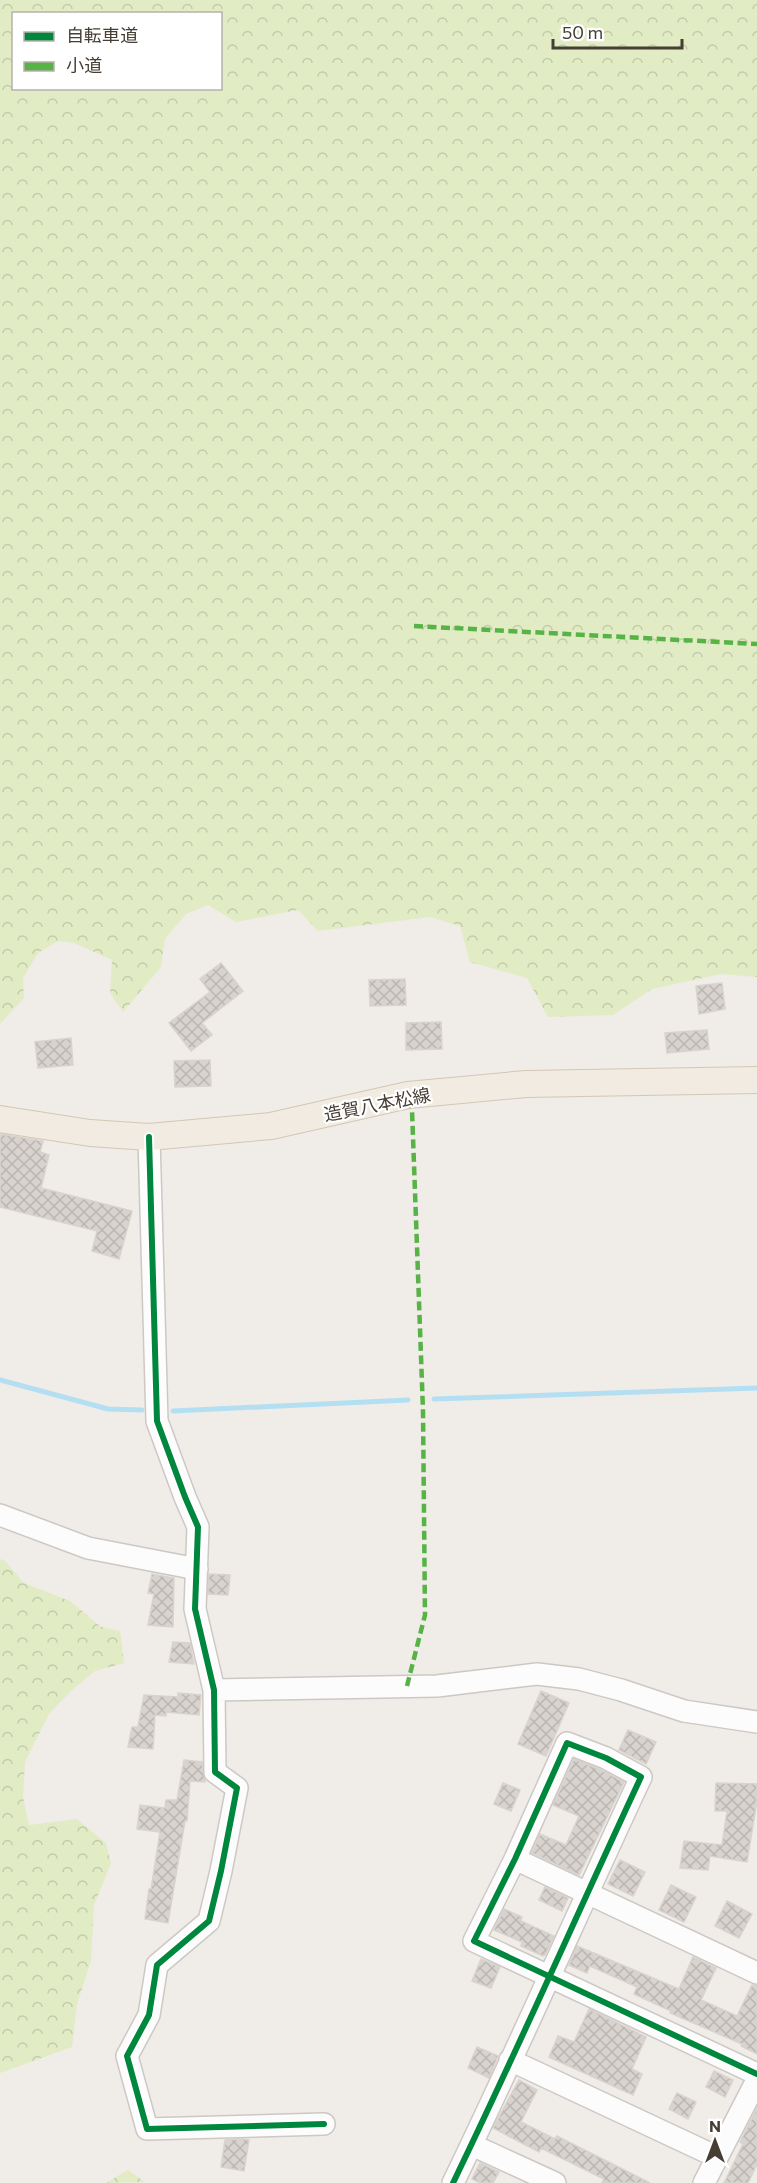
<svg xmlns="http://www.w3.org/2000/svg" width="757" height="2183" viewBox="0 0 757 2183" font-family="Commissioner,'Noto Sans JP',sans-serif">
<defs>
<pattern id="forest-crowns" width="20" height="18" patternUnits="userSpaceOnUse" patternTransform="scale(1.5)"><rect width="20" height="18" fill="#e1ecc5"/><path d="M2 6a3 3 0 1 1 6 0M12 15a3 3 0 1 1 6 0" fill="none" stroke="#c2cbaa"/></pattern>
<pattern id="building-cross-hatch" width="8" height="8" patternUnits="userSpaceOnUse" patternTransform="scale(1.5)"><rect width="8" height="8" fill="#d8d3cf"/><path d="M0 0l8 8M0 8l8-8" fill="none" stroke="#bbb6b2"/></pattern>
</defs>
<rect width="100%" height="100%" fill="#f0ece8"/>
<!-- forest -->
<path fill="url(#forest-crowns)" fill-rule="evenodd" d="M0,0H757V977L721,974L652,989L613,1015L548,1017L527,978L470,962L460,926L430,917L318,931L298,910L236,922L208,905L186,914L165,939L161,967L123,1012L110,993L112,960L74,943L58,941L38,953L23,978L24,998L0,1024ZM14,14H220V88H14Z
M0,1559L5,1561L24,1583L70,1601L101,1627L120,1631L124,1663L95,1671L71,1691L49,1714L25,1762L23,1797L29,1825L77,1819L106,1843L111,1863L94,1905L91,1961L77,2004L72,2047L0,2073Z
M128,2170L145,2182L106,2183Z"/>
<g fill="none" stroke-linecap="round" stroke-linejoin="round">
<!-- stream -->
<path stroke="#b4dff2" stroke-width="5" d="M0,1380L108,1409L142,1410
M434,1399L757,1388
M173,1411L408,1400"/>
</g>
<!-- building -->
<path fill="url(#building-cross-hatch)" stroke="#d8d3ce" stroke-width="1.5" d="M221,963L243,991L202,1023L212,1035L191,1051L169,1023L210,992L200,979Z
M405,979L406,1005L370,1006L369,980Z
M722,983L725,1009L699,1014L696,986Z
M441,1022L442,1049L406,1050V1023Z
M707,1030L709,1049L667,1053L665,1033Z
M71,1038L73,1065L38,1068L35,1042Z
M210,1060L211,1086L175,1087L174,1061Z
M0,1134L43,1141L40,1152L49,1155L41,1188L132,1211L119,1259L92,1251L97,1231L0,1207Z
M152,1574L174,1578L173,1627L148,1625L154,1594L148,1593Z
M209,1574L230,1575L228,1595L208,1594Z
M173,1642L190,1643L194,1664L169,1662Z
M541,1691L569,1703L546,1756L518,1744Z
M178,1693L201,1695L199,1715L166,1712V1716L155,1715L153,1749L128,1747L132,1727H138L144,1695L178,1697Z
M628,1730L656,1742L646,1764L619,1750Z
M574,1759L601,1770L624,1782L579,1875L532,1853L540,1834L566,1845L579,1816L553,1805Z
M184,1760L202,1762L205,1782L190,1781L187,1821H185L168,1923L145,1919L149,1889H151L160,1832L137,1829L140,1805L165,1808L166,1800H177Z
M503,1783L520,1790L511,1811L494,1804Z
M716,1783L757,1784L756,1807L747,1862L710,1856L708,1870L680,1868L684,1841L722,1845L727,1811H715Z
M620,1860L645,1872L633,1896L608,1884Z
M671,1885L696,1897L684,1922L659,1910Z
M545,1887L568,1898L562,1911L539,1900Z
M727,1901L752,1914L739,1938L715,1926Z
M504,1909L522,1917L521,1921L554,1936L545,1955L543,1956L521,1946L522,1942L494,1930Z
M577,1946L679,1989L693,1957L716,1968L701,2000L737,2016L752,1985L757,1986V2054L741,2046L742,2044L670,2013L671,2011L634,1994L637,1987L590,1966L587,1973L569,1965Z
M481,1959L500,1967L491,1988L472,1981Z
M589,2009L646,2037L632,2069L642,2074L633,2095L549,2057L558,2036L574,2042Z
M477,2047L498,2056L489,2078L468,2068Z
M714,2071L733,2080L725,2097L706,2087Z
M519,2080L537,2090L521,2122L555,2139L557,2136L650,2183H602L604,2179L541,2148L539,2152L493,2128Z
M677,2093L696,2102L688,2119L669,2109Z
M757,2108V2164L748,2183H724L743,2144L740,2142Z
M242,2139L249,2140L244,2171L221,2167L225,2140Z
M480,2163L499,2172L493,2183H480L472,2179Z"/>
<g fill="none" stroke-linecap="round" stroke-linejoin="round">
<defs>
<path id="minor" d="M149,1137L157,1421L185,1497L198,1527L195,1609L214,1690L215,1772L237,1788L221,1871L209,1921L157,1965L149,2015L127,2056L147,2129L324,2124
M0,1515L88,1548L197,1569
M214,1690L437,1686L537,1674L579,1679L621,1690L684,1711L757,1722
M515,1859L757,1973
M510,2060L717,2157
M472,2145L555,2183
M453,2183C518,2049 578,1912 641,1777L606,1758L567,1743L515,1859L474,1941L757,2074
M704,2183L757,2080"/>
<path id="major" d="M0,1119L90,1133L149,1137L271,1126L408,1095L526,1084L757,1080"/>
</defs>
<!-- minor casing -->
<use href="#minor" stroke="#cdc8c4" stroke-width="24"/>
<!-- major casing -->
<use href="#major" stroke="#d4c7b4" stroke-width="28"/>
<!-- minor -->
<use href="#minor" stroke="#fdfcfc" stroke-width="21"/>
<!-- major -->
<use href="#major" stroke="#f1ebe2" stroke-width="26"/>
<!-- quiet -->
<path stroke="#57b346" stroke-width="4.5" stroke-dasharray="9 4.5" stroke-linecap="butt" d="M414,626L757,644
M407,1686L425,1615L423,1411L412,1110L408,1095"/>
<defs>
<path id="cycleway" d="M149,1137L157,1421L185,1497L198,1527L195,1609L214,1690L215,1772L237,1788L221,1871L209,1921L157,1965L149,2015L127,2056L147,2129L324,2124
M453,2183C518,2049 578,1912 641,1777L606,1758L567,1743L515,1859L474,1941L757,2074"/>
</defs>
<!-- cycleway casing -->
<use href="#cycleway" stroke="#fff" stroke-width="10"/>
<!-- cycleway -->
<use href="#cycleway" stroke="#00873e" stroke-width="6"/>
</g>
<g text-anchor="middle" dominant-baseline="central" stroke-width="4.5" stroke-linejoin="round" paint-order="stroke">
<!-- street labels -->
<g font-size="18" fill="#463d33" stroke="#fff">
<text transform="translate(377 1104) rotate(-11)">造賀八本松線</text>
</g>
</g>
<!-- legend -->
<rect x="12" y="12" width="210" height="78" fill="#ffffff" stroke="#b5b1ad" stroke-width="1.5"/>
<rect x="24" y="32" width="30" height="9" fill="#00873e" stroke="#b5b1ad" stroke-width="1.5"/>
<text x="66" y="42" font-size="18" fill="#463d33">自転車道</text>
<rect x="24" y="62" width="30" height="9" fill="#57b346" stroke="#b5b1ad" stroke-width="1.5"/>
<text x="66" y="72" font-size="18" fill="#463d33">小道</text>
<!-- north arrow -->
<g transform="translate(715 2141)" stroke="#ffffff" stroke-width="4.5" paint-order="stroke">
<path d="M0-4.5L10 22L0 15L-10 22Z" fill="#463d33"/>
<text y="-9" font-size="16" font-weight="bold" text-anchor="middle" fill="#463d33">N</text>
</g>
<!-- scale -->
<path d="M553 39v9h129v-9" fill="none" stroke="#463d33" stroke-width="3"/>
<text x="562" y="39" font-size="18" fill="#463d33" stroke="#ffffff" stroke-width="4.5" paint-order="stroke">50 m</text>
</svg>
